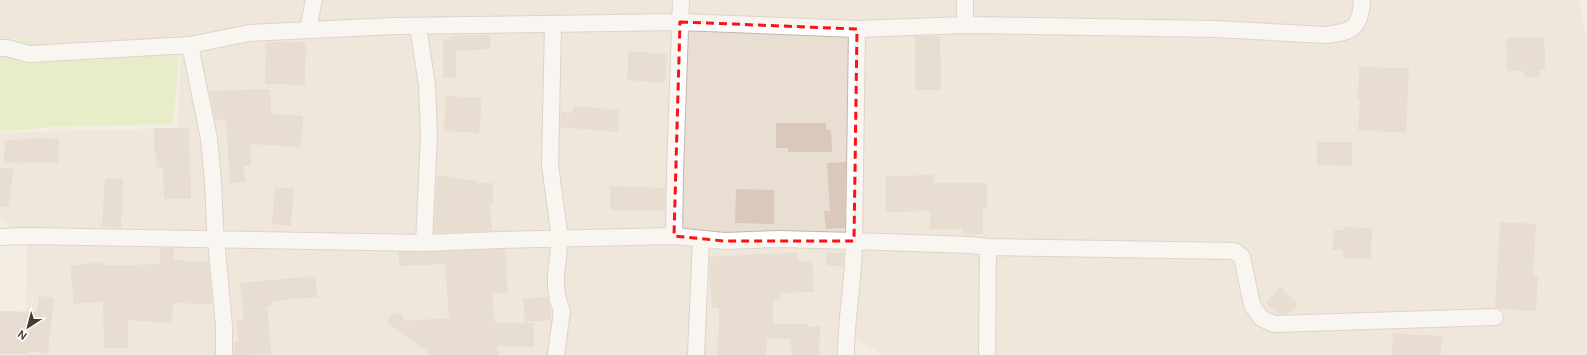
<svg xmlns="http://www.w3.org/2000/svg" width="1587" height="355" viewBox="0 0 1587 355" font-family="'DM Sans',sans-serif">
<rect width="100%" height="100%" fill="#f4ede4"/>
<!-- residential -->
<path fill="#e9ded2" d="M0,0H1579L1585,32L1587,35V355H883L847,334L853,355H26L27,243L0,217V133L178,128L181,55L0,38Z"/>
<!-- green -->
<path fill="#d9eda8" d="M0,38L179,55L173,124L51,127L0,132Z"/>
<!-- building -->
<path fill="#dac9bb" d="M490,35V49L456,51V78L443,77V42L452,36Z
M915,36H940L941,90H915Z
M1544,37L1546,70H1539L1540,77L1525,78L1524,71H1507L1506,38Z
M266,42H306L305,85L265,84Z
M629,51L667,54L665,83L627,80Z
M1359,67L1409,68L1406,133L1358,130L1360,101L1358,100Z
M270,89L271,114L303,116L301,147L250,144L251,166H244L245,182L230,183L226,119L215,120L209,91Z
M446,96L482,98L479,133L444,131Z
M574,106L619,110L618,132L560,127L561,112L573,113Z
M776,123H826V130H831L832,152H788V148H776Z
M154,128H189L191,199H164L163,168L156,167L157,153H154Z
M36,138L59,139L58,163L26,162V164L4,162L5,140L22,141V139Z
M1317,142H1352V166L1317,165Z
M846,162L845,228L826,229L824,211H830L827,163Z
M0,168L13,169L9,207H0Z
M934,175V183H987V209H983V234H962V229H930V211L886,212V176Z
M437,176L457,177V179L477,180L476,183H493V203H490L492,231L434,233Z
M105,178L123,179L121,228L102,226Z
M610,186L665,188V211L610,210Z
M275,187L294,189L291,226L272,224Z
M736,189L774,190V224L735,223Z
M1500,222L1536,224L1533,276H1538L1536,311L1500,309L1495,308Z
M1344,227L1372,228L1371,259L1343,258V250H1332L1334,230H1344Z
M160,248H174V260L209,262L212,304L173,303L172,323L128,320V348H104L103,301L74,304L70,266L103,262V266L160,264Z
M505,249L508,293L492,294L495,323H534V347L497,346L498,355H432L386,322H388L389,317L394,312L402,315L404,321L449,318L445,264L399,266L398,252Z
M798,253V261H812L814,292L780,293L781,300H773V324H807L808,327L820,326L819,355H792L790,339L767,338L766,355H718L719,308H712L709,275L710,257L754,254Z
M826,253H844L843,266H826Z
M315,276L317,297L272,301V305L267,306L271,354L234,355V342H238L236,321L244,320L240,283Z
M1280,287L1298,304L1288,314H1279L1266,303Z
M39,296L54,298L48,353L29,351V354H0V311L37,312Z
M548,297L551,309V320L525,322L523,299Z
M1393,333L1442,336L1441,355H1392Z"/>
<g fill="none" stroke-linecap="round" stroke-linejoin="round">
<defs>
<path id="minor" d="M553,24L550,165L560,239L556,275V287L558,300L562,311L556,355
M965,25V0
M418,26L427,85L429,135L424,243
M308,29L314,0
M857,29L854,241L970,245L988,247L1234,251L1242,257L1252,305L1261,318L1274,324L1495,317
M190,45L209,139L213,181L215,228L224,326V355
M0,48H7L29,54L190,45L249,33L394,26L680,22L857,29L965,25L1216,29L1326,35C1352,32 1361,28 1362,0
M674,236L675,172L681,0
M0,237L25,236L424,243L500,240L674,236L724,241L779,239L854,241C854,279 846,317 846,355
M696,355L701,240
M987,355L988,247"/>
</defs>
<!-- minor casing -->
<use href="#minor" stroke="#c3b6a9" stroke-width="18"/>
<!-- minor -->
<use href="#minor" stroke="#fff" stroke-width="16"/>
</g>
<!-- marked area -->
<path d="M0 0H1587V355H0ZM680,22L857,29L854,241H724L674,236Z" fill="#f4ede4" fill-opacity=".55" fill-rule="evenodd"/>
<path fill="none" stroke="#ff1012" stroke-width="3" stroke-dasharray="8 5" stroke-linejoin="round" d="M680,22L857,29L854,241H724L674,236Z"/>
<!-- north arrow -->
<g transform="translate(28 327) rotate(216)" stroke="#ffffff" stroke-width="3" paint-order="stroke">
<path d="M0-3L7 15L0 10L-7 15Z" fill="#473c33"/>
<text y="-6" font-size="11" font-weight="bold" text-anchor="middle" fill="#473c33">N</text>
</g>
</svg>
